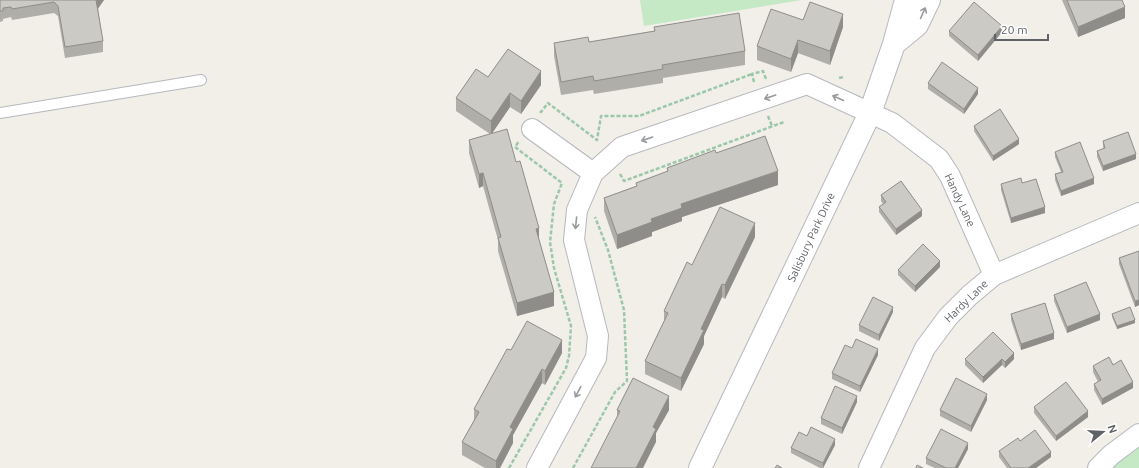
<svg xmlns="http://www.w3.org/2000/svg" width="1139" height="468" viewBox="0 0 1139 468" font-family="Ubuntu,sans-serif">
<rect width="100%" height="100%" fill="#f1efe8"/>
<!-- green -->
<path fill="#c5e8c5" d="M640,0H802L644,26Z
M1139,434V468H1098Z"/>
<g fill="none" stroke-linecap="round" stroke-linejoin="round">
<defs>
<path id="lane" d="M0,113L201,80"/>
<path id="street" d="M532,129L593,173
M537,468L596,358L598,336L574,240L577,210L593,173L622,147L807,84L892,123L939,159L950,176L994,275
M869,468L925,348L948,317L970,295L994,275L1139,213
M1098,468L1111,455L1139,434"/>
<path id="secondary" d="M894,44L917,25L929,0
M700,468L870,113L894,44L906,0"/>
</defs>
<!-- lane casing -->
<use href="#lane" stroke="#b5b8bc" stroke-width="12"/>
<!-- street casing -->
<use href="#street" stroke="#b5b8bc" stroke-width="22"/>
<!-- secondary casing -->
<use href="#secondary" stroke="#b6babf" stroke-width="24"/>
<!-- path -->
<path stroke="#9cc7a9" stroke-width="2.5" stroke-dasharray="4 2" stroke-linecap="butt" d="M839,78L845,77
M754,82L752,74L763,71L766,79
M540,111L541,112L548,103L597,140L601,116H639L752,74
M768,116L772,126
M620,174L624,181L784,122
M509,468L566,368L569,356L571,326L554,268L550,242L554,204L562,183L515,147L519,141
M573,468L615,392L627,381L624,310L608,250L595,217"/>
<!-- lane -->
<use href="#lane" stroke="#fff" stroke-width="10"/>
<!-- street -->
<use href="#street" stroke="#fff" stroke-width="20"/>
<!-- secondary -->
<use href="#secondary" stroke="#fff" stroke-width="22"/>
</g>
<!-- wall -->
<path fill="#afaea9" d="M0,0H104L98,9L103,41V52L65,58L58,16L54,13L12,20L11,17L3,19V21L0,22Z
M1062,0H1122L1125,18L1078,37Z
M803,20L843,27L830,65L798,53L791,72L757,60V46Z
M654,27L745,51V65L663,78V83L594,94L593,90L561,95L554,56V43L589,42L654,31Z
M949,31L1002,32L978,61L949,36Z
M488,77L541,85L521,114L510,107L492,133L539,241L554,306L517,316L498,251V240L483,186L479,188L469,153V140L490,134L456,111V98Z
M928,83L978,94L964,114L928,89Z
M974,126L1019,144L993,161L974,131Z
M1103,141L1136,159L1103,171L1097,157V151L1104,149L1103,147Z
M1055,152L1094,184L1061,196L1055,180V174L1061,172L1055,157Z
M716,153L778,185L682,217V221L652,232V236L617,249L604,211V198L636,186V183L667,172V168Z
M1001,184L1045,213L1011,223L1001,190Z
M881,195L922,216L896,235L879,212V207L883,204L881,201Z
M755,237L725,299L722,297L704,336V344L681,391L645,374V361L664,321V311L692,265Z
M1139,251V305L1135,307L1119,264V258Z
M940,267L915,292L898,275V270Z
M1054,295L1100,320L1067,333L1054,301Z
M893,312L879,341L859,331V325Z
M1011,314L1054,339L1021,350L1011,320Z
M1112,314L1135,323L1117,329L1112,317Z
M852,348L878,355L860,392L832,379V373Z
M511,350L562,353L545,385L542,383L513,435V443L500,468H485L462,455V442L474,420V409Z
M965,359H1014L1005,368L1002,365L983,383L965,365Z
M1113,365L1133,388L1102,405L1094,390V384L1098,382L1093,372V366Z
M987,400L971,432L940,416V410Z
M857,402L842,434L821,424V418Z
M1034,407L1088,417L1056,441L1034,413Z
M617,410H669L656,433V442L617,418Z
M807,436L835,445L823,468H820L791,453V448Z
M1020,441L1051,457L1036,468H1007L999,457V451Z
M968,449L958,468H935L926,464V458Z"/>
<!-- shaded-wall -->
<path fill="#8f8d8a" d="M96,0H104L96,11Z
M1125,7V18L1078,37V27Z
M843,14V27L830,65V51Z
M1002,26V32L978,61V55Z
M798,40V53L791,72V59Z
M541,71V85L521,114V101Z
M978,88V94L964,114V109Z
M510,93V107L491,135V121Z
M1019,139V144L993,161V156Z
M1136,154V159L1103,171V166Z
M778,171V185L682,217V221L652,232V236L617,249V235L681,204Z
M483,173V186L479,188V174Z
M1094,178V184L1061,196V191Z
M1045,207V213L1011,223V218Z
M922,210V216L896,235V229Z
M755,223V237L725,299V285Z
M539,228V241L536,242V229Z
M940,261V267L915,292V286Z
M722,284V297L704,336V344L681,391V378L701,329Z
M554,292V306L517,316V303Z
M1139,300V305L1135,307V301Z
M893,307V312L879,341V335Z
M1100,314V320L1067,333V327Z
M1135,320V323L1117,329V326Z
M1054,333V339L1021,350V344Z
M562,340V353L545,385V371Z
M878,349V355L860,392V386Z
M1014,353V359L1005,368V362Z
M1002,359V365L983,383V377Z
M542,369V383L513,435V443L500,468H496V461L510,427Z
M1133,382V388L1102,405V399Z
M987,394V400L971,432V426Z
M669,396V410L656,433V442L643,468H636L653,427Z
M857,396V402L842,434V428Z
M1088,411V417L1056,441V436Z
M835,439V445L823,468V463Z
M968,443V449L958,468H955Z
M1051,452V457L1036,468H1028Z"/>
<!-- building -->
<path fill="#cccac5" stroke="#8f8d8a" d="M0,0H96L103,41L65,47L58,6L54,2L12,9L11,7L3,8V11H0Z
M1067,0H1122L1125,7L1078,27Z
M810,2L843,14L830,51L798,40L791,59L757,46L771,9L803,20Z
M974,2L1002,26L978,55L949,31Z
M739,13L745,51L662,65L663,69L594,81L593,76L561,82L554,43L588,37L589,42L655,31L654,27Z
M508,49L541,71L521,101L510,93L491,121L456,98L476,69L488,77Z
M942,62L978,88L964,109L928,83Z
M1000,109L1019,139L993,156L974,126Z
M507,129L516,162L520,161L539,228L536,229L554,292L517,303L498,238L501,237L483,173L479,174L469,140Z
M1128,132L1136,154L1103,166L1097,151L1105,148L1103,141Z
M765,136L778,171L681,204L682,208L651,219L652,222L617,235L604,198L637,186L636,183L668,171L667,168L715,150L716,153Z
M1080,142L1094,178L1061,191L1055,174L1063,172L1055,152Z
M1021,178L1022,183L1036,179L1045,207L1011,218L1001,184Z
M901,181L922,210L896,229L879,207L886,202L881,195Z
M720,207L755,223L725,285L722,284L701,329L704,330L681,378L645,361L668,313L664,311L687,262L692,265Z
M923,244L940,261L915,286L898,270Z
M1139,251V300L1135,301L1119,258Z
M1086,282L1100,314L1067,327L1054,295Z
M873,297L893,307L879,335L859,325Z
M1045,303L1054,333L1021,344L1011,314Z
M1130,307L1135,320L1117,326L1112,314Z
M527,321L562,340L545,371L542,369L510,427L513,429L496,461L462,442L479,412L474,409L507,349L511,350Z
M993,332L1014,353L1005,362L1002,359L983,377L965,359Z
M856,339L878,349L860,386L832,373L845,345L852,348Z
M1109,357L1113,365L1121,360L1133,382L1102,399L1094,384L1101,380L1093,366Z
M633,378L669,396L653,427L656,429L636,468H591L620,411L617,410Z
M956,378L987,394L971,426L940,410Z
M1066,382L1088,411L1056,436L1034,407Z
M835,386L857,396L842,428L821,418Z
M811,427L835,439L823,463L791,448L799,432L807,436Z
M941,429L968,443L955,468H946L926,458Z
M1035,430L1051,452L1028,468H1011L999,451L1018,438L1020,441Z
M777,465L782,468H775Z
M917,465L923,468H916Z"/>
<!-- one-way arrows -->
<defs><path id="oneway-shaft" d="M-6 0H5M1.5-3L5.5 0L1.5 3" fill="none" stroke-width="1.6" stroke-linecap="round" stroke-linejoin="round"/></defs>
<g stroke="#979a9d">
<use href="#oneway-shaft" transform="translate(923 13) rotate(-66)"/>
<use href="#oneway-shaft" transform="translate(770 97) rotate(161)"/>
<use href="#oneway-shaft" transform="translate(838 98) rotate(-156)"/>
<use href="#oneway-shaft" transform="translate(647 139) rotate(161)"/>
<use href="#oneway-shaft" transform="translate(576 223) rotate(96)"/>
<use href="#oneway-shaft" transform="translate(578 392) rotate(118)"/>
</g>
<g text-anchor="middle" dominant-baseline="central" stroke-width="3" stroke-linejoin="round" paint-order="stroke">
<!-- street labels -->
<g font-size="11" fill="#5f6368" stroke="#fff">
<text transform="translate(960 200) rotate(65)">Handy Lane</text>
<text transform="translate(811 237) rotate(-65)">Salisbury Park Drive</text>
<text transform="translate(966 301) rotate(-44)">Hardy Lane</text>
</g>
</g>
<!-- north arrow -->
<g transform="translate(1103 432) rotate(72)" stroke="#ffffff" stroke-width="3" paint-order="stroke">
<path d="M0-3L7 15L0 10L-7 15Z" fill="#5f6368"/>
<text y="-6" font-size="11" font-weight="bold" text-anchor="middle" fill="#5f6368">N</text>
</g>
<!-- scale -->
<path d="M995 34v6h53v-6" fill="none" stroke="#5f6368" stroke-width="2"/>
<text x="1001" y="34" font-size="12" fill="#5f6368" stroke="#ffffff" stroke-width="3" paint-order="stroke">20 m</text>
</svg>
